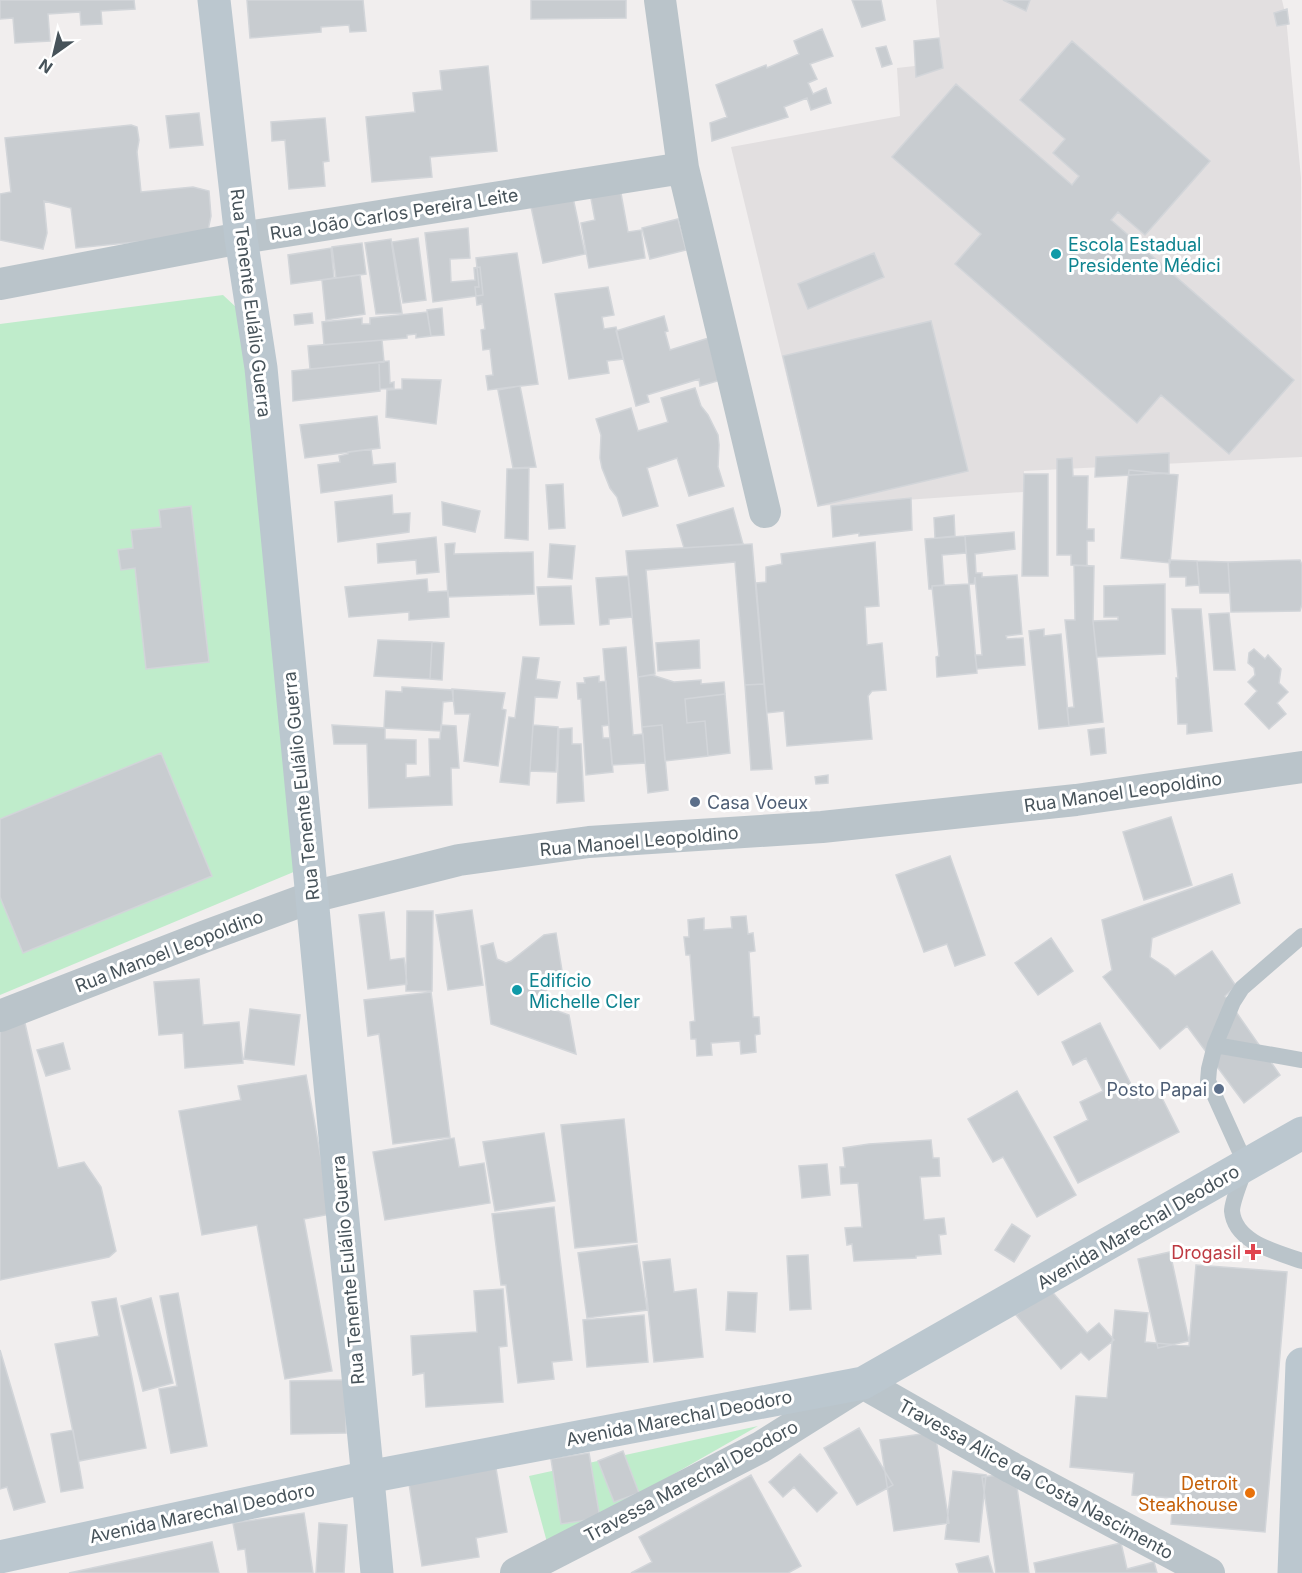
<svg xmlns="http://www.w3.org/2000/svg" width="1302" height="1573" viewBox="0 0 1302 1573" font-family="Inter,sans-serif">
<rect width="100%" height="100%" fill="#f1eeee"/>
<!-- education -->
<path fill="#e2dfe0" d="M936,0H1282L1286,17L1301,178L1302,457L1024,471L1023,492L818,506L731,147L900,116L897,68L942,63Z"/>
<!-- green -->
<path fill="#bfeccb" d="M223,295L252,322L296,871L0,995V324Z
M758,1426L548,1546L529,1476Z"/>
<!-- building -->
<path fill="#c8ccd0" stroke="#d2d5d9" stroke-width="1.5" d="M0,0H134L135,9L101,11L102,24L81,25L80,12L48,14L50,41L15,43L13,18L0,19Z
M247,0H363L366,31L350,32L349,25L321,27V32L250,38Z
M531,0H626V18L531,19Z
M852,0H881L885,20L862,27Z
M1003,0H1030L1026,11Z
M1287,9L1289,24L1277,26L1274,13Z
M822,29L833,56L810,64L817,79L808,83L813,94L826,88L831,103L811,110L807,98L784,107L788,117L712,141L710,123L727,117L716,85L766,65L767,68L799,54L794,41Z
M939,38L943,68L916,77L914,41Z
M1072,41L1210,161L1145,235L1118,212L1111,220L1294,380L1229,454L1161,395L1137,423L955,264L981,234L892,157L956,84L1072,185L1079,176L1053,153L1065,139L1020,100Z
M886,46L892,64L882,67L876,48Z
M488,66L497,151L430,157L432,177L372,182L366,117L415,112L413,93L442,90L440,71Z
M199,113L203,145L170,148L166,116Z
M325,118L329,161L323,162L325,186L289,189L285,140L272,141L271,122Z
M131,125L137,127L139,140L137,152L141,192L193,187L209,191L211,216L207,235L76,248L71,208L44,201L47,233L43,249L0,240V194L11,192L5,138Z
M620,188L628,232L641,230L645,258L589,268L581,223L595,220L590,193Z
M572,193L585,254L543,263L530,202Z
M678,219L686,250L650,259L642,228Z
M468,228L470,258L450,259L451,282L475,280L474,268L480,267L483,295L433,302L425,233Z
M418,238L426,300L403,303L392,242Z
M391,239L402,313L376,314L365,243Z
M362,243L366,274L336,278L332,247Z
M331,248L334,278L291,284L288,255Z
M517,253L538,384L488,390L486,376L493,375L490,349L483,350L481,330L485,329L482,304L477,305L475,287H479L476,258Z
M874,253L884,277L808,309L798,284Z
M360,275L365,314L326,320L322,280Z
M608,287L614,315L602,317L604,329L616,327L623,359L607,361L609,373L569,379L555,294Z
M442,308L444,335L431,336L427,310Z
M427,312L431,336L416,338V334L407,335V338L324,345L322,322L362,318V324H370V318Z
M312,313L313,323L295,325L294,315Z
M664,316L668,331L665,332L670,350L712,337L724,379L700,386L699,379L647,395L649,402L636,406L616,331Z
M931,321L968,471L818,506L783,356Z
M382,340L384,362L310,369L308,346Z
M389,361L390,383L394,382V388L380,389L379,362Z
M379,362L380,391L293,401L292,371Z
M402,379L441,380L436,424L386,417L387,390L402,389Z
M520,386L536,467L513,468L498,390Z
M695,388L701,406L708,415L718,435L719,445L718,467L724,486L689,496L677,458L647,468L658,506L623,516L617,497L610,488L602,468L600,458L601,435L596,419L631,408L638,431L668,422L661,398Z
M377,416L380,448L305,458L300,425Z
M371,449L373,465L395,463L396,482L321,493L318,465L340,462L339,456L348,454V452Z
M1169,453V473L1095,477L1096,457Z
M1072,458L1073,476H1088L1087,529H1094V541H1087V566L1071,565V555H1057V459Z
M529,468L528,540L505,538L507,469Z
M1129,470L1178,475L1170,563L1121,558Z
M1024,474H1048V576H1022Z
M563,484L565,528L549,529L546,485Z
M392,495L393,514L410,513L409,532L338,542L335,502Z
M911,498L912,530L859,536V533L833,537L831,506Z
M442,502L480,511L475,532L443,525Z
M191,506L209,662L146,669L135,568L121,570L118,550L133,548L131,530L161,527L159,510Z
M733,508L743,544L684,548L677,525Z
M954,515L955,536L935,538L934,518Z
M1014,532L1015,549L975,554L976,573H982V577L1017,575L1022,634L1006,636L1007,639L1023,638L1025,665L977,669L975,655H982L975,577L974,584H969L965,536Z
M965,536L966,553L942,555L944,585L932,586V589H929L925,539Z
M436,537L439,572L417,574L416,560L378,563L377,544Z
M875,542L879,606L865,607L867,645L882,643L886,690L872,691L868,696L872,739L787,746L784,711L767,713L756,583L766,582V567L782,564L781,554Z
M455,543L454,554L533,552L534,594L448,597L445,544Z
M550,544L575,546L572,579L548,577Z
M752,544L764,684L745,685L735,562L646,570L655,674L638,677L626,551Z
M1169,560L1197,561L1199,585L1186,586V577H1170Z
M1300,560L1302,565V604L1300,611L1231,612L1228,562Z
M1197,561L1228,562L1230,593H1200Z
M1074,565L1094,566L1093,621L1103,722L1069,726L1067,708L1074,707L1065,620H1075Z
M628,576L632,617L609,619V624L600,625L596,578Z
M427,579L428,592L448,591L449,617L409,620V612L349,617L345,587Z
M969,584L977,673L937,677L936,657L939,656L932,586Z
M1165,584V654L1097,657L1093,621L1118,620V617H1104V586Z
M571,586L574,624L540,625L537,587Z
M1172,609H1201L1212,731L1187,734V724H1178L1176,678H1178Z
M1229,613L1235,670H1214L1209,614Z
M1044,629V636L1061,634L1069,726L1039,729L1029,631Z
M378,640L432,642L430,679L374,676Z
M699,640L700,668L658,671L656,643Z
M432,642L444,643L442,680L430,679Z
M626,647L633,735L643,734L645,763L612,765L603,649Z
M1254,649L1265,659L1268,655L1281,669L1279,683L1288,692L1277,703L1286,714L1269,729L1245,704L1257,691L1248,682L1255,675L1254,668L1248,663L1249,653Z
M523,657L539,658L536,679L560,682L557,698L535,697L529,785L500,782L509,717L515,718Z
M652,675L674,682L701,680V684L724,682L725,694L685,699L687,723L705,721L708,756L665,761L662,725L642,727L638,677Z
M599,676V682L606,681L609,725L602,726L603,738H610L613,772L586,775L581,699H578L577,683H585L584,678Z
M764,684L772,769L751,770L745,685Z
M402,687L453,690V701L443,702L441,731L384,728L386,691L402,692Z
M452,689L505,693L502,709L506,710L498,766L464,761L470,714H455Z
M725,694L730,753L708,756L705,721L687,723L685,699Z
M332,725L385,728V739L416,740V764H406V778L430,776L429,739H440L441,725L456,726L459,768H451L452,805L369,808L367,744H334Z
M533,725L558,727L556,772L530,771Z
M662,725L668,790L648,793L642,727Z
M572,728V744H581L584,801L557,803L559,729Z
M1104,728L1106,753L1091,755L1088,730Z
M161,753L212,876L23,953L0,897V819Z
M828,775V783L816,784L815,777Z
M1171,817L1192,885L1144,900L1123,832Z
M950,856L985,955L955,966L947,944L924,952L896,875Z
M1232,874L1240,903L1152,938L1150,957L1168,969L1175,976L1212,951L1236,986L1225,996L1280,1075L1244,1103L1187,1026L1160,1049L1103,977L1112,970L1102,920Z
M472,910L483,985L448,990L436,915Z
M407,911H433L432,991H406Z
M384,912L390,960L404,958L407,984L368,989L359,915Z
M746,916L748,934L753,933L755,951L749,952L753,1017H759L760,1034L755,1035L756,1052L741,1054L740,1041L711,1043L712,1055L697,1056L696,1039H691L690,1022L695,1021L690,955H686L684,937H689L688,920L704,918V930L732,928L731,917Z
M556,933L563,977L532,1002L569,1015L576,1054L491,1024L481,946L493,943L497,959L506,963L511,961L544,935Z
M1051,938L1073,971L1038,995L1015,963Z
M199,979L203,1025L239,1022L243,1063L185,1068L183,1033L159,1035L154,982Z
M431,992L450,1137L393,1144L379,1034L368,1036L364,1000Z
M250,1009L300,1015L294,1065L244,1059Z
M24,1019L58,1168L84,1162L101,1187L116,1251L109,1257L0,1280V1028Z
M1100,1023L1139,1100L1158,1090L1179,1132L1078,1183L1054,1137L1088,1120L1080,1102L1103,1091L1086,1058L1073,1065L1062,1042Z
M63,1043L70,1069L46,1076L37,1050Z
M306,1075L331,1214L304,1219L332,1371L285,1379L257,1225L202,1235L179,1111L241,1100L238,1086Z
M1017,1091L1076,1195L1037,1217L1003,1157L993,1162L968,1119Z
M624,1119L637,1242L575,1248L561,1125Z
M544,1133L555,1201L495,1211L483,1142Z
M454,1138L459,1167L484,1163L490,1203L385,1220L373,1152Z
M931,1140L933,1158H939L940,1176L920,1177L924,1220L944,1218L946,1234L939,1235L941,1254L916,1256V1258L854,1261L852,1244L847,1245L845,1228L862,1227L858,1183L841,1184L840,1167H845L843,1148L869,1144Z
M827,1164L830,1195L802,1198L799,1166Z
M554,1207L572,1360L552,1362L554,1379L518,1383L506,1285H501L492,1214Z
M1012,1224L1030,1236L1014,1262L995,1250Z
M637,1245L647,1310L587,1318L578,1253Z
M1170,1252L1189,1341L1158,1348L1138,1259Z
M808,1255L811,1309L790,1310L787,1256Z
M670,1259L674,1292L696,1289L703,1357L654,1362L643,1262Z
M1196,1265L1287,1272L1265,1532L1171,1524L1173,1498L1132,1495L1134,1473L1070,1467L1076,1396L1107,1398L1115,1310L1148,1313L1145,1342L1189,1346Z
M1049,1288L1087,1333L1099,1323L1114,1340L1089,1360L1081,1352L1061,1369L1016,1315Z
M503,1289L507,1346L499,1347L503,1402L426,1407L424,1373L413,1375L411,1336L477,1332L474,1291Z
M728,1292L757,1293L755,1332L726,1330Z
M178,1293L207,1446L171,1453L159,1389L177,1386L160,1296Z
M116,1298L146,1448L79,1461L55,1344L99,1336L92,1302Z
M151,1298L173,1383L143,1391L121,1306Z
M644,1315L648,1362L587,1367L583,1320Z
M0,1350L45,1502L14,1510L7,1487L0,1489Z
M345,1380L346,1433L291,1434L290,1381Z
M859,1428L893,1485L857,1505L824,1448Z
M73,1430L83,1488L61,1492L51,1434Z
M935,1432L949,1523L894,1531L880,1440Z
M623,1451L639,1493L614,1502L598,1461Z
M589,1453L600,1518L561,1524L551,1459Z
M800,1454L837,1493L817,1512L794,1487L783,1497L769,1482Z
M494,1457L507,1532L476,1538L479,1557L422,1566L407,1471Z
M953,1471L986,1475L979,1542L945,1539Z
M1015,1473L1029,1573H996L982,1477Z
M751,1475L801,1566L788,1573H631L652,1562L639,1537Z
M304,1513L313,1573H248L245,1549L238,1550L233,1523Z
M319,1523L347,1525L344,1573H316Z
M212,1542L219,1573H69Z
M1121,1543L1127,1569L1154,1562L1157,1573H1036L1034,1563Z
M988,1556L993,1573H959L956,1564Z"/>
<g fill="none" stroke-linecap="round" stroke-linejoin="round">
<!-- lane -->
<path stroke="#bac4ca" stroke-width="16" d="M1302,936L1242,988L1233,1002L1215,1045L1209,1069L1208,1081L1246,1165C1243,1176 1232,1200 1232,1211C1235,1243 1277,1252 1302,1261
M1215,1045L1302,1060"/>
<!-- street -->
<path stroke="#bac4ca" stroke-width="32" d="M660,0L683,168L765,512
M0,284L241,238L683,168
M0,1016L206,936L312,897L459,860L589,842L822,827L1076,800L1302,767
M516,1573L761,1447L863,1383L1012,1468L1209,1573"/>
<!-- secondary -->
<path stroke="#bbc7cf" stroke-width="33" d="M214,0L241,238L261,368L377,1573
M0,1557L368,1477L863,1383L1302,1133
M1294,1573L1302,1364"/>
</g>
<!-- markers -->
<g fill="#0f9aa8" stroke="#fff" stroke-width="2">
<circle cx="1056" cy="254" r="6"/>
<circle cx="517" cy="990" r="6"/>
</g>
<g fill="#5c6f8a" stroke="#fff" stroke-width="2">
<circle cx="695" cy="802" r="6"/>
<circle cx="1219" cy="1089" r="6"/>
</g>
<path fill="#e0444e" stroke="#fff" stroke-width="2" d="M1250 1243h6v6h6v6h-6v6h-6v-6h-6v-6h6z"/>
<circle fill="#e8710a" stroke="#fff" stroke-width="2" cx="1250" cy="1493" r="6"/>
<g text-anchor="middle" dominant-baseline="central" stroke-width="6" stroke-linejoin="round" paint-order="stroke">
<!-- street labels -->
<g font-size="18" fill="#47535a" stroke="#fff">
<text transform="translate(394 214) rotate(-9)">Rua João Carlos Pereira Leite</text>
<text transform="translate(251 303) rotate(83)">Rua Tenente Eulálio Guerra</text>
<text transform="translate(301 786) rotate(-96)">Rua Tenente Eulálio Guerra</text>
<text transform="translate(1123 792) rotate(-8)">Rua Manoel Leopoldino</text>
<text transform="translate(639 841) rotate(-5)">Rua Manoel Leopoldino</text>
<text transform="translate(169 951) rotate(-21)">Rua Manoel Leopoldino</text>
<text transform="translate(1138 1227) rotate(-30)">Avenida Marechal Deodoro</text>
<text transform="translate(348 1270) rotate(-95)">Rua Tenente Eulálio Guerra</text>
<text transform="translate(679 1418) rotate(-11)">Avenida Marechal Deodoro</text>
<text transform="translate(1036 1479) rotate(29)">Travessa Alice da Costa Nascimento</text>
<text transform="translate(691 1481) rotate(-28)">Travessa Marechal Deodoro</text>
<text transform="translate(202 1513) rotate(-12)">Avenida Marechal Deodoro</text>
</g>
<!-- culture labels -->
<g font-size="18" fill="#0d838f" stroke="#fff" text-anchor="start">
<text x="1068" y="244">Escola Estadual<tspan x="1068" dy="21">Presidente Médici</tspan></text>
<text x="529" y="980">Edifício<tspan x="529" dy="21">Michelle Cler</tspan></text>
</g>
<!-- service labels -->
<g font-size="18" fill="#4e5e75" stroke="#fff" text-anchor="start">
<text x="707" y="802">Casa Voeux</text>
<text x="1207" y="1089" text-anchor="end">Posto Papai</text>
</g>
<!-- health labels -->
<g font-size="18" fill="#be3a42" stroke="#fff" text-anchor="end">
<text x="1241" y="1252">Drogasil</text>
</g>
<!-- food labels -->
<g font-size="18" fill="#c56008" stroke="#fff" text-anchor="end">
<text x="1238" y="1483">Detroit<tspan x="1238" dy="21">Steakhouse</tspan></text>
</g>
</g>
<!-- north arrow -->
<g transform="translate(54 54) rotate(214)" stroke="#ffffff" stroke-width="4.5" paint-order="stroke">
<path d="M0-4.5L10 22L0 15L-10 22Z" fill="#47535a"/>
<text y="-9" font-size="16" font-weight="bold" text-anchor="middle" fill="#47535a">N</text>
</g>
</svg>
